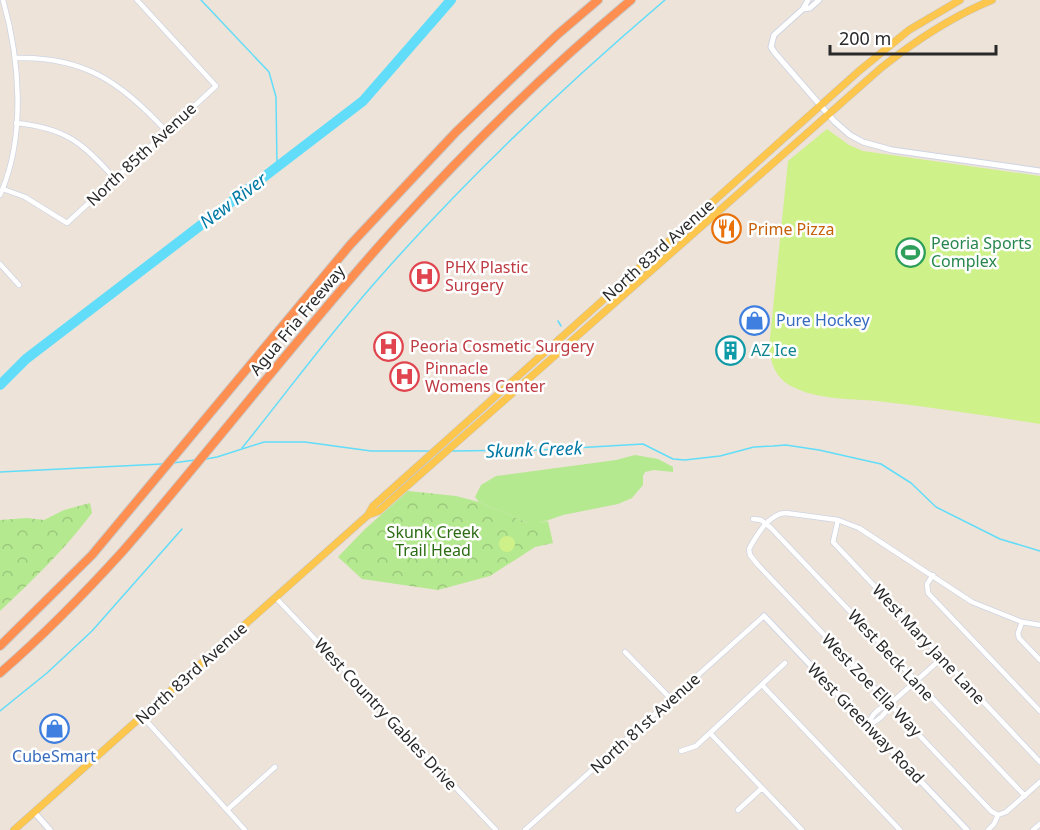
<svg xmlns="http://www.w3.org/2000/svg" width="1040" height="830" viewBox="0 0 1040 830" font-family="'Noto Sans',sans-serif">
<defs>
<pattern id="park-crowns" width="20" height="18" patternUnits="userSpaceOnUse" patternTransform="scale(1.5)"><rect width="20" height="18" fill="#b5e990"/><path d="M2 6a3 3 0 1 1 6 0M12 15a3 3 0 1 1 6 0" fill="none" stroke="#9cc87c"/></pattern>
</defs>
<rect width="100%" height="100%" fill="#ede3d9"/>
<!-- grass -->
<path fill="#b5e990" d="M635,455L658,459L673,467V472L654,470L645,472L643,476V485L632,498L618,504L563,515L540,523H528L479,502L475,497L481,485L496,476L616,460Z"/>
<!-- park -->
<path fill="url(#park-crowns)" d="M408,491L456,496L479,502L528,523H540L548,521L553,543L535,547L490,576L438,590L362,579L338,557L365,529Z
M90,503L92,513C65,549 33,580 0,611V520L27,518L44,520L64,510Z"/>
<!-- pitch -->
<path fill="#cef18a" d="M827,129L849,145L863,151L1040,176V424C989,416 937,408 885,402C855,398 818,401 791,386C776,378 771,364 769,348L788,161Z
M499 544a8 8 0 1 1 16 0a8 8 0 1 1-16 0Z"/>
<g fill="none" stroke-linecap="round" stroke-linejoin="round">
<!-- stream -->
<path stroke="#61ddf9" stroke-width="1.5" d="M201,0L269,72L276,97L277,167
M558,321L561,326
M242,448C288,391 331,332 379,278C467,178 564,86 665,0
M452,451L540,450L643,444L673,459L685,460L720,456L754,447L773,446L786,445L819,450L881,464L911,483L936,507L1000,539L1040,551
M206,459L217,457L264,442H305L371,451H432
M173,463L195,460
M0,472L162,464
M0,711L47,673L92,631L182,529"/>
<!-- river -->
<path stroke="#61ddf9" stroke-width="10" d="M0,385L26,359L363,101L451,0"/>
<defs>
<path id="minor" d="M16,58C84,56 122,83 166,131
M16,123C66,128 83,143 115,179
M3,189L25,197L67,223L216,86L137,0
M0,195C26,137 20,60 3,0
M0,264L19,285
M753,519L761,520L771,528L1025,796
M838,520L833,542L1040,762
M933,575L927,584L928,593L1040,711
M276,598L496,830
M1022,622L1018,633L1019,638L1040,660
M625,652L672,700
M762,685L900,830
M142,716L245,830
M868,725C878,721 886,715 890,704L942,658
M868,725C872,714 878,708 890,704
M710,733L802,830
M681,751L696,746L785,663
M227,810L275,767
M738,810L762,788
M998,815L991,811L758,565L750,555L749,549C756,536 769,513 786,513L838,520L859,528L972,602L1022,622L1040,625
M525,830L764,616
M988,830L994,824L998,815L1006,812L1040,782
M1033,830L1040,824"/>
<path id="tertiary" d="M808,0L803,9L774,35L771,47L775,53L834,121L850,135L863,142L892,150L1040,171
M803,9L810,8L819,0
M764,616L967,830
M34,812L50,830"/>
<path id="primary" d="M368,515L373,506L859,71L909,30L960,0
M14,830L368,515L379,511L389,502L881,68C916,40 951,17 992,0"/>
<path id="motorway" d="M0,646L92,555L350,245L456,132L557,35L598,0
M0,673C44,635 84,594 123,551C216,444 301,332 396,227C469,147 547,70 631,0"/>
</defs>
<!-- minor casing -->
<use href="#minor" stroke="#ced4e3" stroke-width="6"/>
<!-- tertiary casing -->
<use href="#tertiary" stroke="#ced4e3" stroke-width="7"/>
<!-- primary casing -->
<use href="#primary" stroke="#c7c7c7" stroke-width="8"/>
<!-- motorway casing -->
<use href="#motorway" stroke="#c7c7c7" stroke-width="10"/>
<!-- minor -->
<use href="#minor" stroke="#fff" stroke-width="4.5"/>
<!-- tertiary -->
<use href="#tertiary" stroke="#fff" stroke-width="5"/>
<!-- primary -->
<use href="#primary" stroke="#fdc64d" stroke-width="7"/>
<!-- motorway -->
<use href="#motorway" stroke="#ff8f51" stroke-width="8"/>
</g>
<!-- icons -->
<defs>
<symbol id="restaurant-ring" viewBox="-11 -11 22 22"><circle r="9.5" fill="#fff" stroke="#e8710a" stroke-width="1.5"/><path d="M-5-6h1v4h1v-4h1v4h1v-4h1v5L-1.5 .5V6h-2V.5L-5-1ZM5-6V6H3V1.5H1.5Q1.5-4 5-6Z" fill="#e8710a"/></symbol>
<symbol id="stadium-ring" viewBox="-11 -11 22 22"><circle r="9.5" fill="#fff" stroke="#2e9e5b" stroke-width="1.5"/><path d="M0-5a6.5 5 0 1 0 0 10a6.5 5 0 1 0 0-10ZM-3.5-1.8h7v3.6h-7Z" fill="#2e9e5b"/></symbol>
<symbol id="hospital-ring" viewBox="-11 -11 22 22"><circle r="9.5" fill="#fff" stroke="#e0444e" stroke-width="1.5"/><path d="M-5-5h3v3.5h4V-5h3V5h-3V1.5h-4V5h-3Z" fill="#e0444e"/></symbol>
<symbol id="shop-ring" viewBox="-11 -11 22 22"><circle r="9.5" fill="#fff" stroke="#3f7fe0" stroke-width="1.5"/><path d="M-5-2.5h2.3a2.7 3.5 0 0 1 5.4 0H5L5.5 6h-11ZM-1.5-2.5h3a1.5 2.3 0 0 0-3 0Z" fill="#3f7fe0"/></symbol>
<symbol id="building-ring" viewBox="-11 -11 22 22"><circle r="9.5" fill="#fff" stroke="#0f9aa8" stroke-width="1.5"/><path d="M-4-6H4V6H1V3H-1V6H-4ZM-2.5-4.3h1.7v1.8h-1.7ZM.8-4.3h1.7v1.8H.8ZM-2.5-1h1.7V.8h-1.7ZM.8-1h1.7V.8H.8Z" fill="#0f9aa8"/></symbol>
</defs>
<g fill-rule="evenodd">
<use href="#restaurant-ring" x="710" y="212" width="33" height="33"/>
<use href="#stadium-ring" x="894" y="236" width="33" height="33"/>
<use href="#hospital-ring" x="408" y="260" width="33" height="33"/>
<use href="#shop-ring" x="738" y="304" width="33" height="33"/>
<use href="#hospital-ring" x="372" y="330" width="33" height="33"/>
<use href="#building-ring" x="714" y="334" width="33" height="33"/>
<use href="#hospital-ring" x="388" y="360" width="33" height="33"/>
<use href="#shop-ring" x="38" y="712" width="33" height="33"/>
</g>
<g text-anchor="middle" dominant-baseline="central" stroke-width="5" stroke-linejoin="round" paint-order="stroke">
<!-- street labels -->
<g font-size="16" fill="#292929" stroke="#fff">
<text transform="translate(141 154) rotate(-43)">North 85th Avenue</text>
<text transform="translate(658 250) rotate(-42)">North 83rd Avenue</text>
<text transform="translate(297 320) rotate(-50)">Agua Fria Freeway</text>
<text transform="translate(929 644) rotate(47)">West Mary Jane Lane</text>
<text transform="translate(891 655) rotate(47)">West Beck Lane</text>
<text transform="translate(191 673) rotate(-42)">North 83rd Avenue</text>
<text transform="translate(872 685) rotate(46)">West Zoe Ella Way</text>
<text transform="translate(386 714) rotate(47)">West Country Gables Drive</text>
<text transform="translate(645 723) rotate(-42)">North 81st Avenue</text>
<text transform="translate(866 723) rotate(46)">West Greenway Road</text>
</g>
<!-- food labels -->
<g font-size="16" fill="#c56008" stroke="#fff" text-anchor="start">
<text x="748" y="229">Prime Pizza</text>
</g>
<!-- leisure labels -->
<g font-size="16" fill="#27864d" stroke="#fff" text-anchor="start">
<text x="931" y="243">Peoria Sports<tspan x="931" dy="18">Complex</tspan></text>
</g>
<!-- health labels -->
<g font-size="16" fill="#be3a42" stroke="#fff" text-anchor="start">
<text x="445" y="267">PHX Plastic<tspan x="445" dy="18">Surgery</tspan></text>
<text x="410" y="346">Peoria Cosmetic Surgery</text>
<text x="425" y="368">Pinnacle<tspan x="425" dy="18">Womens Center</tspan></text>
</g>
<!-- shop labels -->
<g font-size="16" fill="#366cbe" stroke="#fff" text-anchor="start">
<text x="776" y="320">Pure Hockey</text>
<text x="54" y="756" text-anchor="middle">CubeSmart</text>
</g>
<!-- culture labels -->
<g font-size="16" fill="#0d838f" stroke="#fff" text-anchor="start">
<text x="751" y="350">AZ Ice</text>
</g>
<!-- park labels -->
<g font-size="16" fill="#2c6c13" stroke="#fff">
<text x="433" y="532">Skunk Creek<tspan x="433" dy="18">Trail Head</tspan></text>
</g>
<!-- water labels -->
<g font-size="18" font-style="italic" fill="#0179a4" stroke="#fff">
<text transform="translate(233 200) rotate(-37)">New River</text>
<text transform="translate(534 449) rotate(-2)">Skunk Creek</text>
</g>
</g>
<!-- scale -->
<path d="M830 45v9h166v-9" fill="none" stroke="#292929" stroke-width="3"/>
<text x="839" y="45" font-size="18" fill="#292929" stroke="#ffffff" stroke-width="4.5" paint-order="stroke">200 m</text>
</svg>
